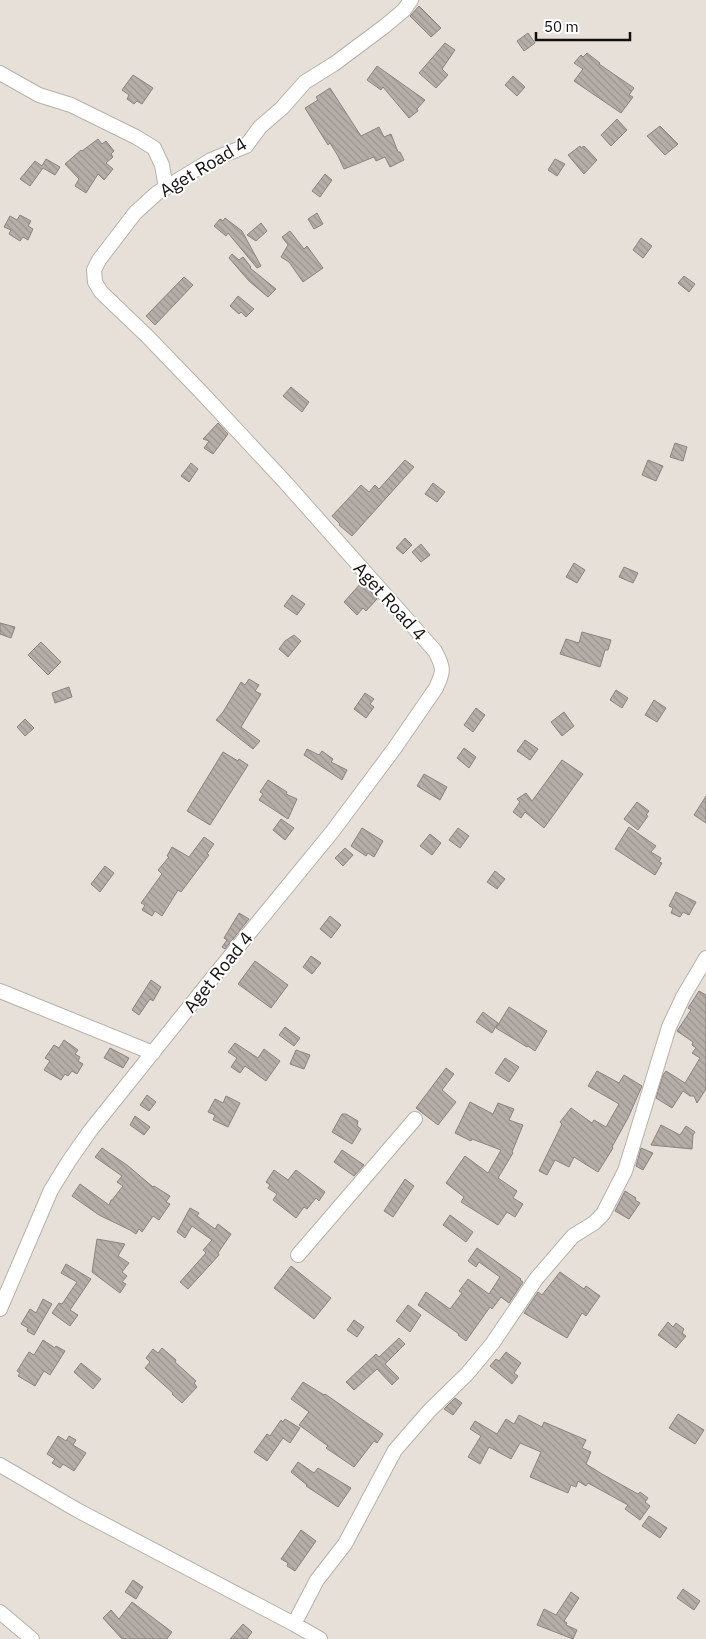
<svg xmlns="http://www.w3.org/2000/svg" width="706" height="1639" viewBox="0 0 706 1639" font-family="'IBM Plex Sans',sans-serif">
<defs>
<pattern id="building-back-hatch" width="6" height="6" patternUnits="userSpaceOnUse" patternTransform="scale(1.25)"><rect width="6" height="6" fill="#b5ada8"/><path d="M-1 5l2 2M0 0l6 6M5-1l2 2" fill="none" stroke="#9b948f"/></pattern>
</defs>
<rect width="100%" height="100%" fill="#e7e0d9"/>
<!-- building -->
<path fill="url(#building-back-hatch)" stroke="#8a837e" d="M419,6L441,28L431,37L410,16Z
M528,33L535,43L524,51L517,41Z
M445,43L455,50L442,69L448,75L436,88L419,73Z
M587,53L600,63L599,64L634,88L629,95L633,97L621,113L574,81L583,69L574,63L581,55L583,57Z
M377,66L425,100L417,109L418,111L409,118L383,87L381,90L367,80Z
M133,75L153,88L142,104L137,101L134,104L127,99L129,95L122,90Z
M513,76L525,87L517,96L505,85Z
M330,88L361,136L379,127L384,137L391,134L398,152H400L404,160L390,167L385,157L376,161L374,157L344,169L338,156L330,143L328,145L305,108L318,100L316,97Z
M617,119L627,130L611,146L601,135Z
M660,126L678,144L665,155L647,136Z
M98,139L102,144L106,141L114,151L111,154L113,157L106,163L113,169L104,180L98,174L86,193L75,186L79,179L65,164L81,150L82,151Z
M580,146L581,148L584,146L597,160L584,174L568,155Z
M46,159L60,167L55,175L43,168L30,186L20,179L35,161L42,166Z
M555,159L565,164L557,176L548,170Z
M325,174L332,180L320,197L312,191Z
M317,213L323,224L314,229L308,219Z
M20,215L31,221L28,226L33,229L28,240L23,237L20,241L9,234L11,230L4,227L10,216L17,220Z
M225,218L242,231L261,266L257,268L228,233L226,236L214,226L220,219L223,221Z
M261,223L267,231L256,241L247,235Z
M290,231L304,249L307,246L323,268L303,282L289,262L281,257L288,245L282,237Z
M641,238L652,246L643,258L633,250Z
M232,254L239,260L243,257L251,267L250,268L276,289L268,297L249,281L229,258Z
M684,276L695,284L689,292L678,283Z
M184,277L193,285L155,325L146,316Z
M238,296L254,309L246,317L241,312L239,314L230,306Z
M291,387L309,402L302,412L283,396Z
M218,423L228,434L213,454L204,448L209,441L203,439Z
M675,443L687,447L683,461L670,457Z
M405,460L414,467L352,536L339,525L340,524L332,516L361,485L369,492L375,485L379,489Z
M648,460L663,466L656,481L642,475Z
M191,463L198,469L189,482L181,476Z
M433,483L445,492L437,502L425,494Z
M405,538L412,545L403,554L396,548Z
M421,544L430,555L421,562L412,552Z
M574,563L585,570L577,583L566,577Z
M624,567L638,573L633,583L619,577Z
M362,582L377,599L366,611L363,608L357,615L344,602Z
M292,595L305,604L297,615L284,606Z
M0,623L15,627L11,638L0,634Z
M582,632L611,640L608,650H605L600,667L560,654L566,639L579,643Z
M294,635L301,641L288,657L279,649L285,641Z
M41,642L61,662L48,675L28,655Z
M249,679L259,685L255,691L261,694L241,727L260,741L253,749L216,720L223,712L241,682L245,685Z
M69,687L72,697L55,703L52,693Z
M616,690L628,698L622,708L610,700Z
M365,693L374,699L370,704L374,707L366,718L354,709Z
M654,700L666,708L657,722L645,715Z
M476,708L485,715L473,732L464,725Z
M564,712L574,726L562,736L551,722Z
M25,719L34,728L25,736L17,727Z
M525,740L538,749L530,760L517,751Z
M464,748L476,757L469,768L457,758Z
M307,749L319,755L322,751L333,759L331,762L347,770L342,780L304,755Z
M223,752L238,761L239,759L248,765L210,825L187,811Z
M562,760L583,774L544,828L525,812L521,818L513,812L520,802L517,799L526,793L532,801Z
M424,774L447,787L440,800L417,786Z
M268,780L287,792L286,794L297,799L288,819L259,800L263,794L260,792Z
M706,796V823L694,815Z
M637,802L649,811L646,815L648,816L638,830L624,819Z
M281,819L294,828L285,840L273,830Z
M629,827L656,846L651,852L661,858L659,862L662,863L655,875L615,849Z
M362,828L383,841L374,857L368,853L366,856L351,846Z
M458,828L469,836L460,848L449,840Z
M430,834L441,843L432,855L420,846Z
M204,837L214,844L207,854L209,855L181,892L178,890L162,916L155,911L152,916L142,910L145,905L141,903L162,874L158,870L169,857L167,856L172,847L189,857Z
M345,848L353,855L343,866L335,858Z
M105,866L114,873L100,892L91,884Z
M495,871L505,879L497,889L487,882Z
M676,892L696,902L689,915L683,912L680,917L671,913L673,908L669,906Z
M239,913L249,919L225,949L222,947L227,940L224,938Z
M330,916L341,925L331,938L320,929Z
M311,956L321,963L312,974L303,967Z
M255,961L288,985L271,1008L238,984Z
M151,980L161,987L153,1001L150,999L139,1015L132,1010Z
M699,991L706,995V1089L697,1103L694,1096H690L683,1091L672,1108L656,1098L663,1075L666,1071L685,1083L700,1058L692,1053L696,1048L692,1045L693,1042L677,1031L691,1010L688,1008Z
M509,1007L547,1031L535,1051L528,1046L527,1047L496,1028Z
M483,1012L498,1023L492,1033L476,1022Z
M285,1027L300,1038L294,1046L279,1035Z
M64,1040L78,1050L75,1054L80,1057L78,1061L83,1064L77,1074L72,1071L68,1076L65,1074L61,1080L44,1070L50,1061L45,1058L54,1045L59,1048Z
M235,1043L258,1058L264,1049L280,1061L266,1081L245,1066L240,1073L231,1067L237,1058L228,1052Z
M110,1048L129,1058L123,1068L104,1058Z
M296,1050L310,1055L304,1069L290,1064Z
M505,1058L519,1067L509,1082L495,1073Z
M446,1068L454,1074L442,1090L456,1102L438,1125L416,1108Z
M597,1071L619,1083L624,1075L642,1086L628,1118L612,1147L613,1148L598,1172L574,1157L569,1167L555,1160L547,1175L539,1171L562,1124L560,1122L571,1108L592,1123L594,1120L606,1127L619,1104L588,1086Z
M147,1095L156,1102L149,1111L140,1105Z
M226,1096L240,1103L228,1127L213,1120L215,1115L208,1112L215,1099L223,1103Z
M470,1102L493,1114L498,1103L514,1109L509,1120L523,1125L512,1152L513,1153L498,1178L517,1191L513,1198L523,1204L515,1217L507,1212L498,1225L461,1202L464,1197L446,1183L465,1156L488,1173L501,1150L472,1139L471,1141L455,1133Z
M342,1114H346L358,1121L357,1126L361,1129L352,1144L332,1132Z
M135,1116L150,1127L144,1135L130,1125Z
M661,1125L680,1135L686,1126L695,1132L693,1135L692,1149L651,1145Z
M102,1148L127,1165L153,1187L154,1186L170,1196L166,1202L170,1204L159,1220L153,1216L142,1232L139,1229L136,1234L130,1230L99,1215L72,1196L80,1184L109,1205L111,1200H112L123,1186L117,1182L122,1176L95,1157Z
M641,1148L653,1153L643,1170L636,1166Z
M342,1150L364,1165L354,1176L334,1162Z
M274,1170L288,1180L296,1170L325,1192L319,1201L316,1198L307,1209L304,1207L296,1218L273,1200L277,1194L268,1188L270,1185L266,1182Z
M405,1179L414,1186L393,1217L384,1211Z
M625,1191L636,1198L635,1200L640,1203L629,1219L615,1211Z
M190,1208L199,1213L197,1216L215,1229L218,1224L231,1234L218,1253L219,1255L188,1289L180,1282L206,1253L203,1250L212,1240L192,1226L185,1238L177,1232Z
M450,1215L473,1232L466,1242L443,1225Z
M97,1239L125,1244L118,1256L129,1263L122,1272L127,1276L122,1282L126,1284L120,1293L92,1272Z
M477,1248L521,1279L520,1280L523,1282L509,1303L501,1297L492,1309L490,1307L466,1341L458,1335L459,1334L418,1305L426,1292L450,1309L462,1293L459,1291L468,1279L489,1294L500,1277L479,1262L476,1267L468,1261Z
M66,1264L91,1279L70,1310L78,1315L70,1326L52,1313L59,1303L62,1304L77,1282L61,1273Z
M291,1266L331,1298L314,1319L274,1288Z
M560,1272L584,1289L586,1286L600,1296L586,1316L582,1313L567,1338L524,1313L538,1292L542,1295Z
M43,1299L52,1304L34,1335L27,1331L28,1328L21,1324L30,1309L36,1313Z
M408,1305L421,1315L410,1332L396,1321Z
M354,1320L364,1327L357,1337L347,1330Z
M668,1322L673,1327L676,1323L684,1329L682,1333L686,1336L676,1348L658,1335Z
M399,1338L405,1344L385,1364L399,1378L392,1385L377,1369L354,1390L346,1382L376,1354L379,1357Z
M43,1340L55,1348L56,1346L65,1351L50,1375L44,1371L35,1386L18,1376L20,1373L17,1371L29,1352L34,1355Z
M162,1348L176,1360L175,1362L196,1381L194,1383L197,1387L182,1403L172,1394L173,1393L145,1368L150,1362L146,1358L153,1349L158,1353Z
M506,1352L521,1363L514,1373L518,1376L512,1384L490,1366L496,1359L499,1361Z
M81,1363L101,1379L93,1389L74,1372Z
M303,1382L324,1395L325,1394L383,1434L377,1443L374,1441L354,1467L326,1448L328,1446L299,1425L309,1412L291,1399Z
M455,1398L462,1403L453,1415L444,1409Z
M678,1414L704,1430L695,1444L669,1428Z
M519,1415L542,1427L544,1422L586,1440L582,1448L591,1452L586,1464L602,1474L638,1494L640,1492L648,1498L645,1502L650,1506L640,1520L625,1509L628,1505L588,1483L586,1486L578,1481L576,1487L571,1485L568,1493L530,1477L541,1452L520,1443L511,1459L489,1447L480,1464L468,1457L481,1436L470,1429L475,1421L497,1434L506,1419L514,1424Z
M285,1419L300,1428L290,1443L283,1438L267,1461L254,1452L267,1434L270,1436L281,1420L283,1422Z
M58,1436L66,1441L69,1436L76,1440L73,1445L86,1453L74,1471L63,1464L60,1468L52,1463L55,1459L47,1454Z
M298,1462L314,1473L318,1468L351,1488L338,1507L306,1486L307,1485L291,1472Z
M649,1516L667,1528L660,1538L642,1526Z
M301,1530L316,1541L295,1571L287,1566L288,1563L281,1559Z
M133,1580L143,1587L136,1599L125,1592Z
M683,1589L700,1601L694,1610L677,1598Z
M571,1592L579,1598L564,1621L567,1623L566,1625L577,1630L573,1639L537,1625L544,1609L556,1615Z
M132,1602L172,1632L167,1639H122L103,1618L111,1610L119,1619Z
M243,1624L252,1632L247,1639H230Z"/>
<g fill="none" stroke-linecap="round" stroke-linejoin="round">
<defs>
<path id="street" d="M0,73L39,95L71,105L136,137L154,148L162,165L166,188
M0,991L153,1053
M298,1255L415,1119
M0,1309L51,1190L69,1161L90,1131L214,976L332,832L394,749L436,688C444,671 444,668 435,651L285,482L203,394L147,336L101,292L95,282L94,270L99,260L135,213L157,193L211,160L246,146L260,127L282,108L305,82L334,64L385,26L404,10L411,0
M0,1465L77,1510L294,1624L320,1639
M0,1612L32,1639
M294,1624L317,1580L345,1544L395,1450L430,1410L467,1374L492,1344L536,1279L573,1236L594,1223L603,1214L625,1171L669,1027L683,997L706,958"/>
</defs>
<!-- street casing -->
<use href="#street" stroke="#b7b1aa" stroke-width="16"/>
<!-- street -->
<use href="#street" stroke="#fff" stroke-width="14"/>
</g>
<g text-anchor="middle" dominant-baseline="central" stroke-width="4" stroke-linejoin="round" paint-order="stroke">
<!-- street labels -->
<g font-size="18" fill="#13110f" stroke="#fff">
<text transform="translate(203 167) rotate(-31)">Aget Road 4</text>
<text transform="translate(390 601) rotate(48)">Aget Road 4</text>
<text transform="translate(218 972) rotate(-51)">Aget Road 4</text>
</g>
</g>
<!-- scale -->
<path d="M536 32v8h94v-8" fill="none" stroke="#13110f" stroke-width="2.5"/>
<text x="544" y="32" font-size="15" fill="#13110f" stroke="#ffffff" stroke-width="4" paint-order="stroke">50 m</text>
</svg>
